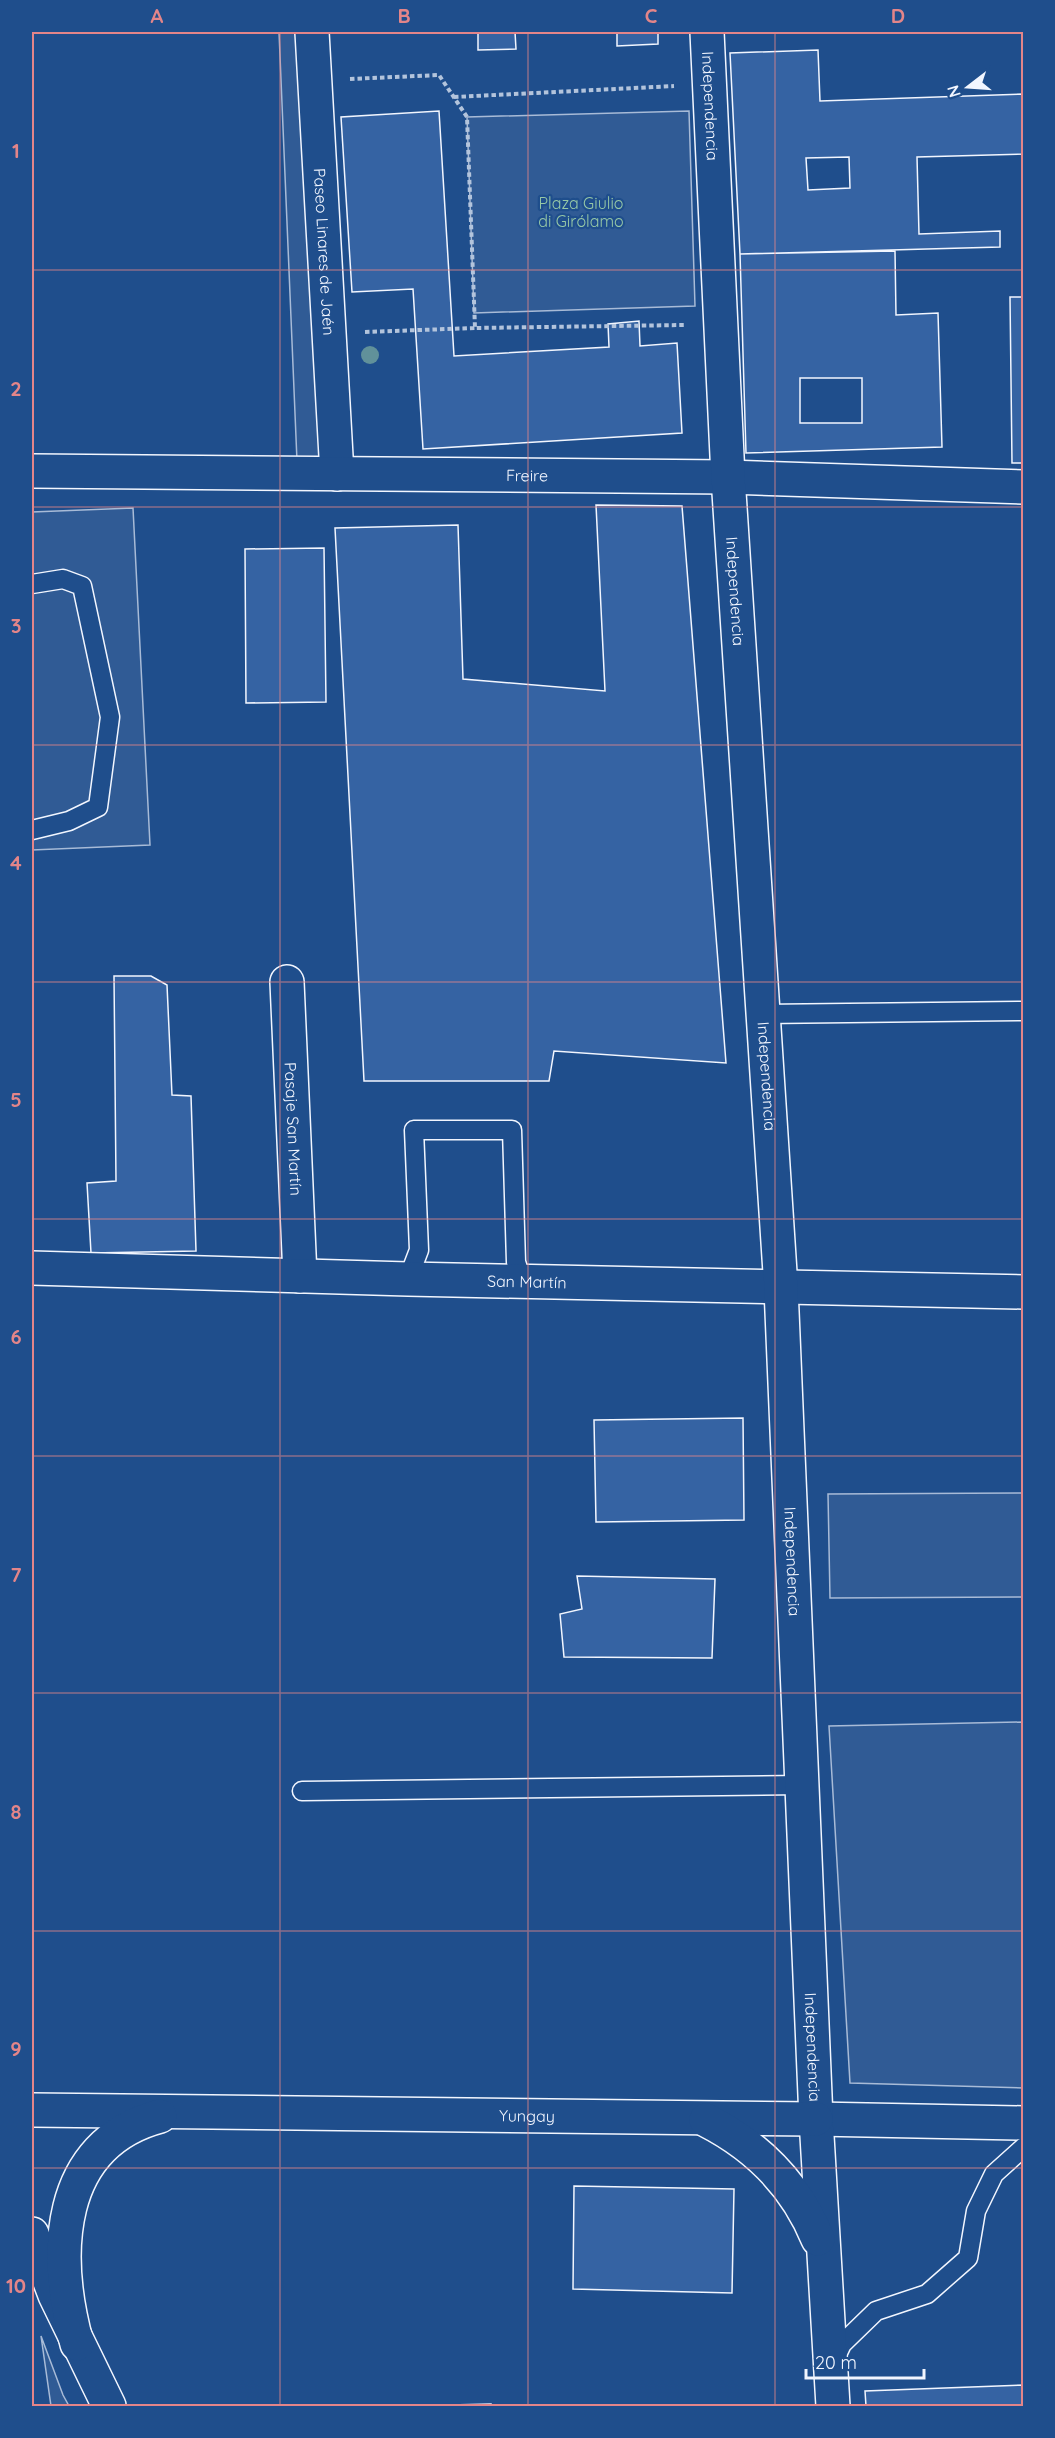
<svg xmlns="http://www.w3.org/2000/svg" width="1055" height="2438" viewBox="0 0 1055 2438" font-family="Quicksand,sans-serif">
<rect width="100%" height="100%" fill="#1f4e8c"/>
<!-- built -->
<path fill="#305b95" stroke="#a8bbd7" stroke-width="1.5" d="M279,32H303L326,461H297Z
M689,111L695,306L474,313L467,117Z
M133,508L150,845L32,850V512Z
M1023,1493V1597L830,1598L828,1494Z
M1023,1722V2088L850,2083L829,1726Z
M41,2336L63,2395L69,2406H51Z"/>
<!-- building -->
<path fill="#3563a3" stroke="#f2f6ff" stroke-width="1.5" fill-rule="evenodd" d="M478,32H515L516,49L478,50Z
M617,32H658V44L617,46Z
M818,50L820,101L1022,94L1024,154L917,157L919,234L1000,231V247L740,254L730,53ZM849,157L850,188L808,190L806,158Z
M439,111L454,356L609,347L608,324L639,321L640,346L677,343L682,433L423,449L413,289L352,292L341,117Z
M895,251L896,315L938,313L942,447L746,453L740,254ZM800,378H862V423H800Z
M1010,297H1024V463H1012Z
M596,505L682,506L726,1063L554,1051L549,1081H364L335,528L458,525L463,679L605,691Z
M324,548L326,702L246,703L245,549Z
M114,976H151L167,985L172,1095L191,1096L196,1251L91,1253L87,1183L116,1181Z
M743,1418L744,1520L596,1522L594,1420Z
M577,1576L715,1579L712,1658L564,1657L560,1614L582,1609Z
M574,2186L734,2189L732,2293L573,2289Z
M1024,2385V2406H866L865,2391Z
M491,2404V2406H406Z"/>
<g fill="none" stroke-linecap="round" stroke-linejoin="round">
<defs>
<path id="lane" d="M32,584L63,579L82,586L110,717L98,807L69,821L32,830
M763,1014L1024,1011
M408,1279L419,1250L414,1130H512L516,1262L522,1280
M302,1791L802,1785
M834,2361L842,2344L876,2311L927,2294L968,2258L976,2211L994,2174L1024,2147"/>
<g id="street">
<path id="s1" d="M312,32L337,474"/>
<path id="s2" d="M287,982L300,1276"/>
</g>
<g id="secondary">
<path id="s3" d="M32,471L728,477L1024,487"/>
<path id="s4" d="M32,1268L408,1279L1024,1292"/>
<path d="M816,2119L1024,2123"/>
</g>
<g id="primary">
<path id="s5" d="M707,32L728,477L781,1288L816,2119L833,2406"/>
<path id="s6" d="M32,2110L816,2119"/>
<path d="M706,2120C757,2146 796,2185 818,2239"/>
<path d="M32,2234L55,2295L109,2406"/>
<path d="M77,2344C53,2256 54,2144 160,2116"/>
</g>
</defs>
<!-- lane casing -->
<use href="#lane" stroke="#f2f6ff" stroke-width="21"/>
<!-- street casing -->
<use href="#street" stroke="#f2f6ff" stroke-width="36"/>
<!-- secondary casing -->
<use href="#secondary" stroke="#f2f6ff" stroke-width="36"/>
<!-- primary casing -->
<use href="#primary" stroke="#f2f6ff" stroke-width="36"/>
<!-- path -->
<path stroke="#b3c4dc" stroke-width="4" stroke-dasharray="4.5 3" stroke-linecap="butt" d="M350,79L439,75L467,117L475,328L684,325
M454,97L674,86
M365,332L475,328"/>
<!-- lane -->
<use href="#lane" stroke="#1f4e8c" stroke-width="18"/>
<!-- street -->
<use href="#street" stroke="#1f4e8c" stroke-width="33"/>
<!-- secondary -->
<use href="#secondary" stroke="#1f4e8c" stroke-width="33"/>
<!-- primary -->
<use href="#primary" stroke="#1f4e8c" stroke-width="33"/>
</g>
<!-- trees -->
<circle fill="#61919a" cx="370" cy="355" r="9"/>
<!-- grid -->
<path fill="none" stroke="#e38589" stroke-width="1.5" stroke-opacity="0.55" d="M280,32V2406M528,32V2406M775,32V2406M32,270H1024M32,507H1024M32,745H1024M32,982H1024M32,1219H1024M32,1456H1024M32,1693H1024M32,1931H1024M32,2168H1024"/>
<g text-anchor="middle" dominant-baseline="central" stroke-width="4.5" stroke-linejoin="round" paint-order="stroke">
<!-- street labels -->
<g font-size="16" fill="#f2f6ff" stroke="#1f4e8c">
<text stroke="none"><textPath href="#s5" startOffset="74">Independencia</textPath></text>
<text stroke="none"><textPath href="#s1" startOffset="220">Paseo Linares de Jaén</textPath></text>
<text stroke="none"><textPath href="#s3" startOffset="495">Freire</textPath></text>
<text stroke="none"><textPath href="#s5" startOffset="560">Independencia</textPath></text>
<text stroke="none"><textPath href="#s5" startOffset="1046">Independencia</textPath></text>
<text stroke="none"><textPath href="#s2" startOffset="147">Pasaje San Martín</textPath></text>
<text stroke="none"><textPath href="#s4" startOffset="495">San Martín</textPath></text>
<text stroke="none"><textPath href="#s5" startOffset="1532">Independencia</textPath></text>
<text stroke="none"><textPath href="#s5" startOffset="2018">Independencia</textPath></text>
<text stroke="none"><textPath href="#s6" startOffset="495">Yungay</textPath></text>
</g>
<!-- park labels -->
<g font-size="16" fill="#97c8a6" stroke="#1f4e8c">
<text x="581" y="203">Plaza Giulio<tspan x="581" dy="18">di Girólamo</tspan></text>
</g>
</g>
<!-- border -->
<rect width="1055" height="2438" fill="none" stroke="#1f4e8c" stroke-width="66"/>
<!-- north arrow -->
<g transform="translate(968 87) rotate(253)" stroke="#1f4e8c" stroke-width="4.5" paint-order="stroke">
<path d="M0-4.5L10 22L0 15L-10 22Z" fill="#f2f6ff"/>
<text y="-9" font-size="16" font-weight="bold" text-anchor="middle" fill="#f2f6ff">N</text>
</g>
<!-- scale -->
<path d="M806 2369v9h118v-9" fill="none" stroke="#f2f6ff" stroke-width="3"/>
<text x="815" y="2369" font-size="18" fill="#f2f6ff" stroke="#1f4e8c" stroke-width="4.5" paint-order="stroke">20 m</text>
<rect x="33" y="33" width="989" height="2372" fill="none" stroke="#e38589" stroke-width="2"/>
<g font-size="20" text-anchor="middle" font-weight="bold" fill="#e38589">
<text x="157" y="23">A</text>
<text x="404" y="23">B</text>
<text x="651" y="23">C</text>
<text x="898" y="23">D</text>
<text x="16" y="158">1</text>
<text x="16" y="396">2</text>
<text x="16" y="633">3</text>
<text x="16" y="870">4</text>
<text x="16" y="1107">5</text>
<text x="16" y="1344">6</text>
<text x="16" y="1582">7</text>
<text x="16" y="1819">8</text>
<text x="16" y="2056">9</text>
<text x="16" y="2293">10</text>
</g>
</svg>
